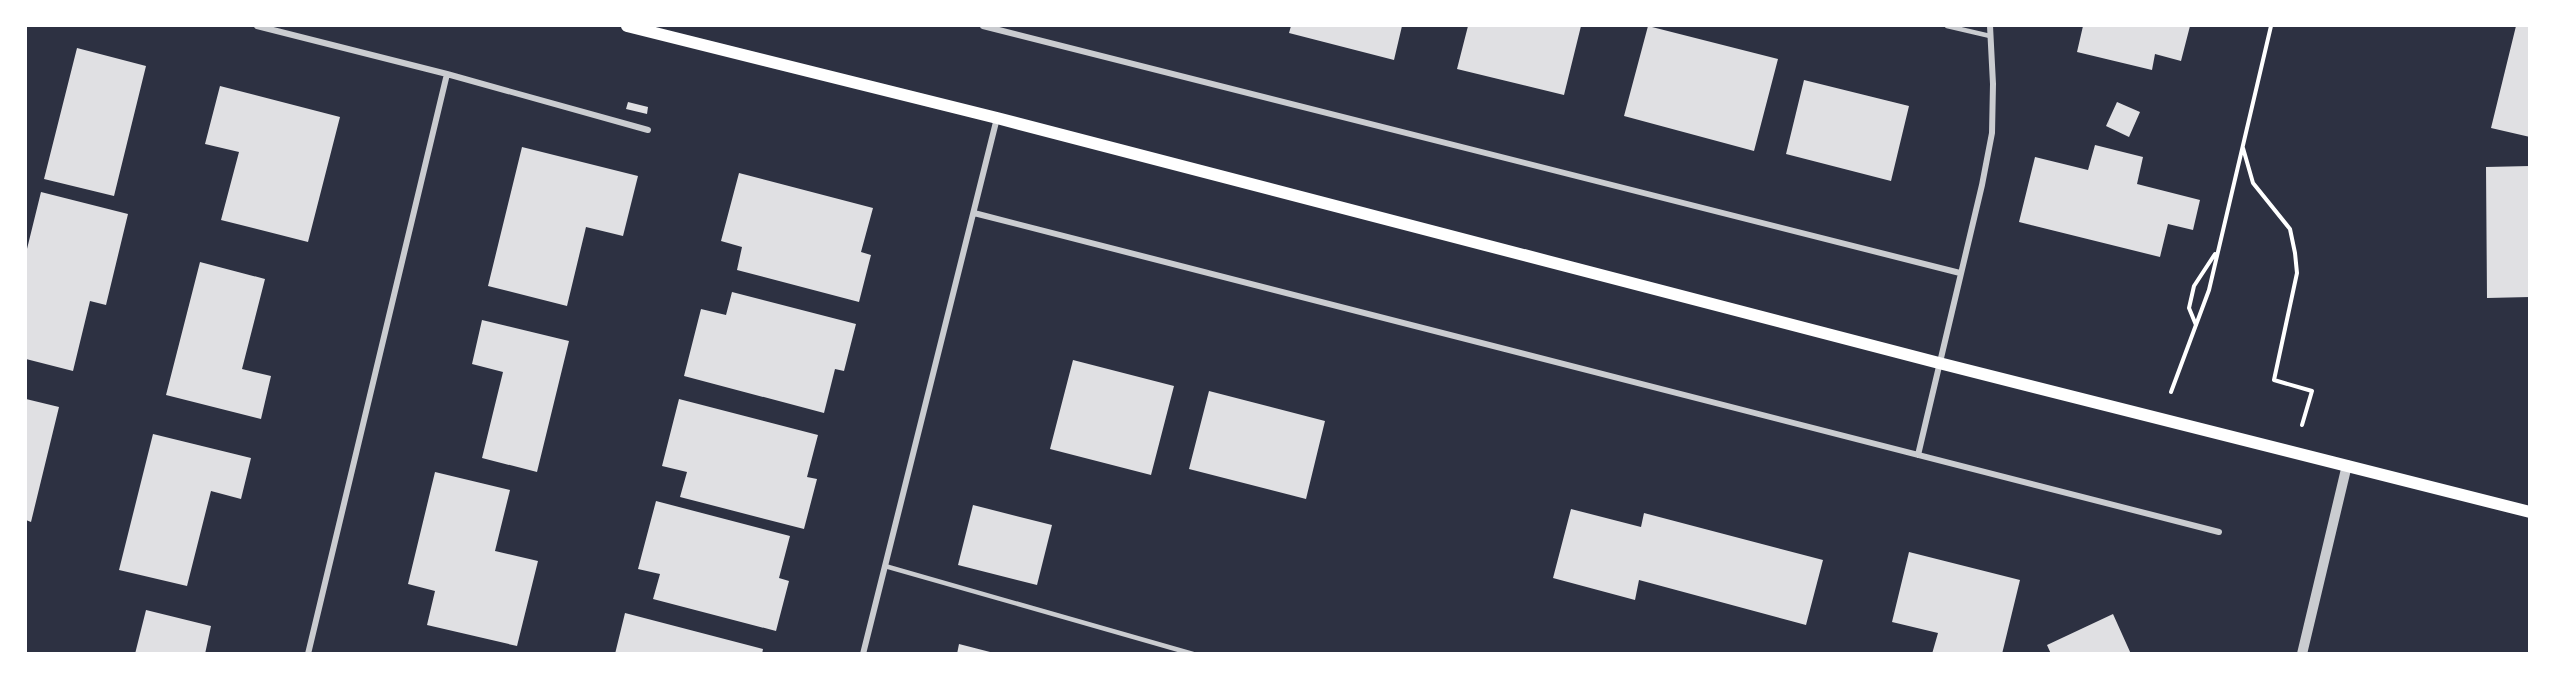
<svg xmlns="http://www.w3.org/2000/svg" width="2555" height="679" viewBox="0 0 2555 679" font-family="'Public Sans',sans-serif">
<rect width="100%" height="100%" fill="#2d3142"/>
<!-- building -->
<path fill="#e0e0e3" d="M1291,26H1402L1394,60L1289,33Z
M1468,26H1581L1564,95L1457,69Z
M1648,26L1778,59L1754,151L1624,116Z
M2083,26H2190L2181,61L2155,54L2152,70L2077,52Z
M2516,26H2530V137L2491,128Z
M77,48L146,66L114,196L44,179Z
M1804,80L1909,106L1891,181L1786,154Z
M220,86L340,117L308,242L221,220L239,152L205,144Z
M628,102L648,107L647,114L626,109Z
M2117,102L2140,112L2129,137L2106,126Z
M2095,145L2143,157L2137,184L2200,200L2193,230L2168,224L2160,257L2019,222L2035,157L2088,170Z
M522,147L638,176L623,236L586,227L567,306L488,286Z
M2530,166V297L2487,298L2486,167Z
M739,173L873,208L861,252L871,255L859,302L737,270L742,247L721,241Z
M41,192L128,214L106,305L90,301L73,371L26,359V253Z
M200,262L265,279L242,369L271,376L261,419L166,395Z
M732,292L856,324L844,371L835,369L824,413L684,376L701,309L726,315Z
M482,320L569,341L537,472L482,458L503,372L472,364Z
M1073,360L1174,386L1151,475L1050,449Z
M1209,391L1325,421L1306,499L1189,469Z
M26,399L59,407L31,522L26,520Z
M679,399L818,435L807,477L817,479L804,529L680,497L687,472L662,466Z
M153,434L251,458L241,499L211,491L187,586L119,570Z
M435,472L510,490L495,551L538,561L517,646L427,625L435,591L408,584Z
M656,501L790,536L779,578L789,581L776,631L653,599L660,574L638,569Z
M973,505L1052,525L1037,585L958,565Z
M1571,509L1641,527L1644,513L1823,560L1806,625L1639,580L1635,600L1553,578Z
M1909,552L2020,580L2002,654H1932L1938,633L1892,622Z
M146,610L211,626L205,654H135Z
M625,613L763,649L762,654H615Z
M2113,614L2131,654H2051L2047,645Z
M959,644L994,653V654H957Z"/>
<g fill="none" stroke-linecap="round" stroke-linejoin="round">
<!-- path -->
<path stroke="#fff" stroke-width="4" d="M2243,148L2253,183L2290,229L2295,253L2297,273L2274,380L2312,391L2302,425
M2196,325L2189,308L2194,286L2215,254
M2171,392L2209,290L2271,26"/>
<!-- service -->
<path stroke="#caccd0" stroke-width="4.5" d="M1947,26L1990,36
M885,566L1193,654"/>
<!-- minor -->
<path stroke="#caccd0" stroke-width="6" d="M257,26L447,74L648,130
M983,26L1960,273
M974,213L2219,532
M1918,455L1982,185L1992,133L1993,84L1990,26
M308,654L447,74
M863,654L997,118"/>
<!-- tertiary -->
<path stroke="#caccd0" stroke-width="10" d="M2302,654L2347,465"/>
<!-- secondary -->
<path stroke="#fff" stroke-width="12" d="M627,26L997,118L1939,363L2530,512"/>
</g>
<!-- border -->
<rect width="2555" height="679" fill="none" stroke="#ffffff" stroke-width="54"/>
</svg>
